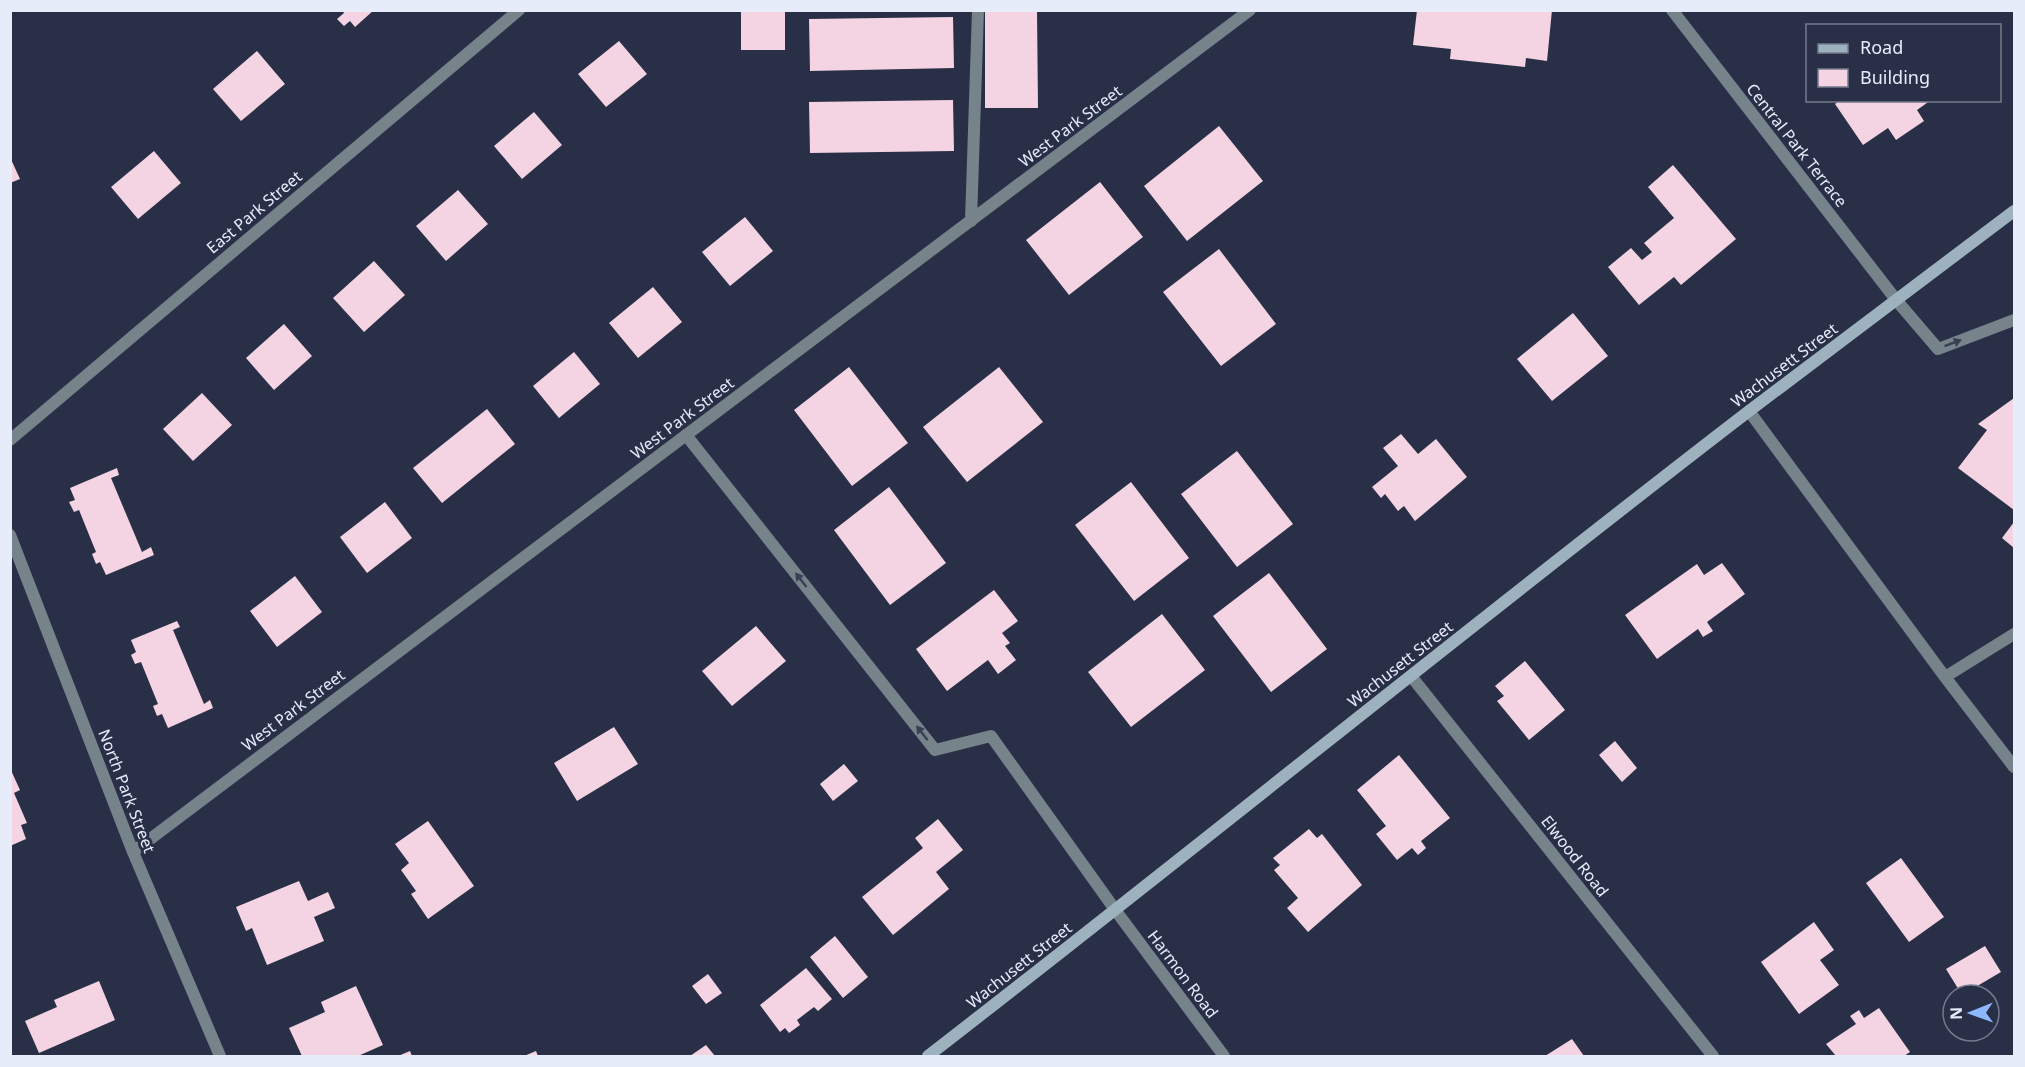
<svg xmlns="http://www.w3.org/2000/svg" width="2025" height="1067" viewBox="0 0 2025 1067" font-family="'Noto Sans',sans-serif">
<rect width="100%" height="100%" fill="#292f46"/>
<!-- building -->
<path fill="#f4d3e3" d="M342,10H374L355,27L350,21L344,26L337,19L344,13Z
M741,10H785V50H741Z
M985,10H1037L1038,108H985Z
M1417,10H1552L1547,61L1526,58L1525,67L1450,59L1451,49L1413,45Z
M953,17L954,68L810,71L809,19Z
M619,41L647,74L606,107L578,74Z
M257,51L285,84L241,121L213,89Z
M953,100L954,151L810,153L809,102Z
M1840,100H1931L1917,110L1924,121L1896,140L1888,128L1863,145L1835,104Z
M534,112L562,145L522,179L494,146Z
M1219,126L1263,181L1187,241L1144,186Z
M154,151L181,183L138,219L111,187Z
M10,157L20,179L10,183Z
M1673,165L1736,239L1681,285L1674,277L1639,305L1608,267L1631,248L1642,260L1652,252L1644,243L1674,218L1648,187Z
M1100,182L1143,237L1069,295L1026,240Z
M458,190L488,224L446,261L416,226Z
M745,217L773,251L730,286L702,252Z
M1219,249L1276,324L1221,366L1163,292Z
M374,261L405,295L364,332L333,298Z
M653,287L682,322L638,358L609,323Z
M1573,313L1608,356L1552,401L1517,359Z
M284,324L312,356L274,390L246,358Z
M574,352L600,384L559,418L533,386Z
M849,367L908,443L852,486L794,410Z
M999,367L1043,422L967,482L923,427Z
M202,393L232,425L193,461L163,429Z
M2014,398V510L1958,468L1987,430L1978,424Z
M487,409L515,444L442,503L413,468Z
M1401,434L1418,454L1436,439L1467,477L1415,521L1404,506L1398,511L1385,494L1381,498L1372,487L1398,466L1383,448Z
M1237,451L1293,524L1237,567L1181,494Z
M117,468L119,475L111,478L142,552L151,547L154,555L106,575L100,562L96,564L92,554L96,552L79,510L74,512L69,502L75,500L70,488Z
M1131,482L1189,558L1134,601L1075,525Z
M889,487L946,563L890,605L834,530Z
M385,502L412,538L367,573L340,537Z
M2014,522V548L2002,538Z
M1722,563L1745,594L1707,622L1713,631L1703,637L1698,629L1657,659L1625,615L1697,564L1704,575Z
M1269,573L1327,649L1271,692L1213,616Z
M295,576L322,612L277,647L250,611Z
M994,590L1018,621L1002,633L1010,643L1005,646L1016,660L998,674L988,660L947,691L916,649Z
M1162,614L1205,670L1131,727L1088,672Z
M177,621L180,627L173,630L204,704L210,700L213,708L168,728L162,714L157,716L153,706L158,704L141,662L135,664L131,655L136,652L131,640Z
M756,626L786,661L732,706L702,671Z
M1525,661L1565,710L1529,740L1497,701L1504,696L1495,686Z
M614,727L638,764L577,801L554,763Z
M1615,741L1637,768L1622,782L1599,755Z
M1399,755L1450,818L1421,841L1426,848L1418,855L1412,848L1397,860L1376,834L1386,826L1357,790Z
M844,764L858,781L833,801L820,784Z
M10,768L20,790L14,793L27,823L21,825L26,839L10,846Z
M938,819L963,850L936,872L949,889L893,935L862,897L923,848L915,838Z
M428,821L474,886L428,919L411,894L416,891L401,870L409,863L395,844Z
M1309,829L1317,838L1322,834L1362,885L1308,932L1287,908L1298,898L1274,870L1280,865L1273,858Z
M1901,858L1944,917L1909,942L1866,883Z
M299,881L308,901L328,892L335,908L314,917L324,941L267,965L252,928L246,931L236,907Z
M1814,922L1834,950L1820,960L1839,985L1799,1014L1761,962Z
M835,936L868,977L843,998L810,957Z
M1985,946L2001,972L1962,995L1946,969Z
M806,968L832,999L818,1011L814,1007L797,1020L800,1025L789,1033L785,1028L780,1032L760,1005Z
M708,974L722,993L706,1004L692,986Z
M99,981L115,1020L39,1053L25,1021L57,1007L54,1000Z
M356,986L383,1045L358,1056H302L289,1028L325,1012L321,1002Z
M1879,1008L1910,1052L1904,1056H1836L1826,1044L1856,1024L1850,1016L1859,1010L1864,1018Z
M1572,1039L1584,1056H1545Z
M706,1045L715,1056H690Z
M410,1051L412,1056H398Z
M536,1051L538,1056H524Z"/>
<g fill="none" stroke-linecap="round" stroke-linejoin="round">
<!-- lane -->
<path stroke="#76838b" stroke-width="12" d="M1749,411L1945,677L2014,767
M686,435L935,750L991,736L1116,911
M1945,677L2014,634"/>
<!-- street -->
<path stroke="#76838b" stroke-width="12" d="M1672,10L1897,301L1938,349L2014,320
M971,221L978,10
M10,440L519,10
M10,535L133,852L220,1056
M1411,676L1713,1056
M133,852L1250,10
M1116,911L1224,1056"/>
<!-- secondary -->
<path stroke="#9db2be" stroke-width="12" d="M928,1056C1203,843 1473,623 1749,411C1837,344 1926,278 2014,211"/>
</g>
<!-- one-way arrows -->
<defs><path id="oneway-solid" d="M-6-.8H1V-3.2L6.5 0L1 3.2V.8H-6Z" transform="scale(1.5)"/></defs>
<g fill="#384054">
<use href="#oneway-solid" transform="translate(1953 343) rotate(-21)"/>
<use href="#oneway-solid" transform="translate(801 580) rotate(-128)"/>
<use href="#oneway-solid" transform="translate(922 733) rotate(-128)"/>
</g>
<g text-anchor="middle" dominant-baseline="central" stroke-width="6" stroke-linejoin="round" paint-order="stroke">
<!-- street labels -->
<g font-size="16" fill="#e7ecfb" stroke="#292f46">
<text transform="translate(1070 126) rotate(-37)">West Park Street</text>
<text transform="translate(1797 145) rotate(52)">Central Park Terrace</text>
<text transform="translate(254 212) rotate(-40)">East Park Street</text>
<text transform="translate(1784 365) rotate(-37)">Wachusett Street</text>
<text transform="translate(682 418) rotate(-37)">West Park Street</text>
<text transform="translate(1400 664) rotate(-38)">Wachusett Street</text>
<text transform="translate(293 710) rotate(-37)">West Park Street</text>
<text transform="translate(127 791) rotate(69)">North Park Street</text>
<text transform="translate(1575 856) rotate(52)">Elwood Road</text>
<text transform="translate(1019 965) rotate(-38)">Wachusett Street</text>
<text transform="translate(1183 974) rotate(53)">Harmon Road</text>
</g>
</g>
<!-- border -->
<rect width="2025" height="1067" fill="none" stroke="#e7ecfb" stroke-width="24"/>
<!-- legend -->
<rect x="1806" y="24" width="195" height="78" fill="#292f46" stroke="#757b8e" stroke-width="1.5"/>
<rect x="1818" y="44" width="30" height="9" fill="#9db2be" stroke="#757b8e" stroke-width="1.5"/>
<text x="1860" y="54" font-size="18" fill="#e7ecfb">Road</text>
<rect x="1818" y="69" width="30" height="18" fill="#f4d3e3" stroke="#757b8e" stroke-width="1.5"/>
<text x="1860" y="84" font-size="18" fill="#e7ecfb">Building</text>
<!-- north arrow -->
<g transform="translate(1971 1013) rotate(269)"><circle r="28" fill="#292f46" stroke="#757b8e" stroke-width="1.5"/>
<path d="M0-4.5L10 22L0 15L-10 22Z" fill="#8eb8fd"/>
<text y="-9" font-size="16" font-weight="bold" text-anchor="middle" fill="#e7ecfb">N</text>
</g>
</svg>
